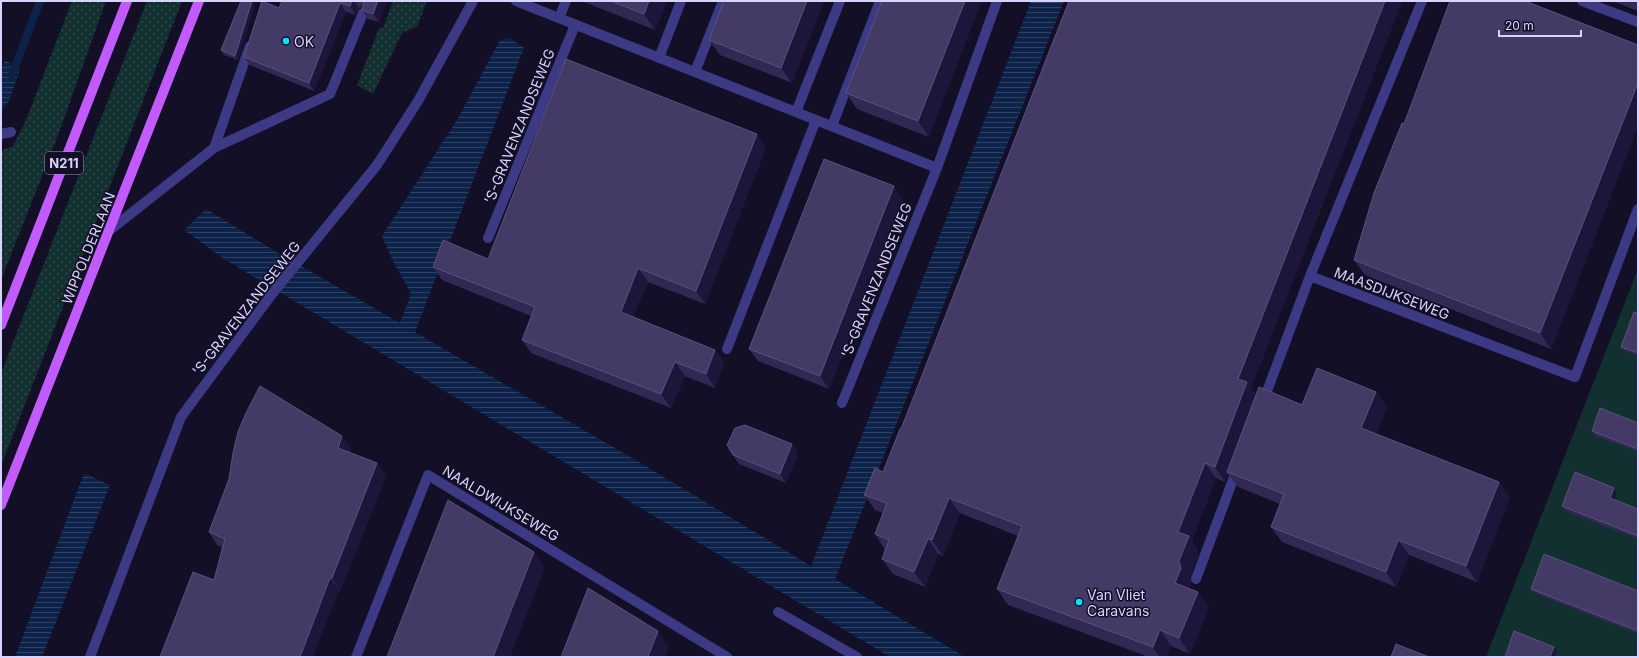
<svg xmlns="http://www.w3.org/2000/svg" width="1639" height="658" viewBox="0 0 1639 658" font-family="Inter,sans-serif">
<defs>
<pattern id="grass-dots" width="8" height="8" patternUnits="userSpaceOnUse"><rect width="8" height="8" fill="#12302f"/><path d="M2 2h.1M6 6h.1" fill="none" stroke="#344d4e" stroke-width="1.8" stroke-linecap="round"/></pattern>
<pattern id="water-rules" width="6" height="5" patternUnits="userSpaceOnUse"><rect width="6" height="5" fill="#0c2248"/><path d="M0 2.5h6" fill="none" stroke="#2f4163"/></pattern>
</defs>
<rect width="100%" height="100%" fill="#130f26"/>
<!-- grass -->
<path fill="url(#grass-dots)" d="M72,1H106L57,138L1,280V151L13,146L26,120Z
M147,1H182L1,466V373Z
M393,1H427L417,27L402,33L373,94L357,85L379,28H383Z"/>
<!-- garden -->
<path fill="#12302f" d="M1638,269V657H1486Z"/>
<!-- water -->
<path fill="url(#water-rules)" d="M1031,1H1064L835,579L965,657H890L224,259L184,230L206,209L275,251L400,323L411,294L392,259L382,236L457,120L500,40L510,38L524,48L415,332L644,465L811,566Z
M5,60L20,69L9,101L1,110V71Z
M84,473L110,485L42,657H15Z"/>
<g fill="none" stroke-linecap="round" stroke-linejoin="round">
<!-- stream -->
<path stroke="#0c2248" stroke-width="8" d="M12,75L40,1"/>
<!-- minor -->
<path stroke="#3d3a85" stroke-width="10" d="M516,1L937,168
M1422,1L1310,276L1575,377L1638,209
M1582,1L1638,22
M559,18L566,1
M659,58L681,1
M695,72L723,1
M796,112L840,1
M832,126L880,1
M1,134L11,132
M214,148L330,94L363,13
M110,230L214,148L250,46
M488,238L575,25
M727,349L816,120
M1263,402L1310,276
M842,403L937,168L997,1
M1196,579L1237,469
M778,612L857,657
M90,657L181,417L272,294L377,165L418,101L473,1
M356,657L428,475L727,657"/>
<!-- major -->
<path stroke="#c25bff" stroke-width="10" d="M1,325L127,1
M1,505L199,1"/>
</g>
<!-- wall -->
<path fill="#312854" d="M241,1H253L255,4L238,60L224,55L221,50Z
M282,1H387L379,22L368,19L362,10L363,7L359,8L355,15L346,12L314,91L250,65L244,57L279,8Z
M583,1H667L655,30L584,2Z
M724,1H824L792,83L720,55L709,40Z
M882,1L929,137L857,109L846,93Z
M1402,1L1251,388L1256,395L1302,405L1376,392L1387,407L1376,434L1499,482L1510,497L1477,582L1409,555L1396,587L1282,542L1271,527L1280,504L1238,487L1228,474L1225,482L1216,478L1192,540L1199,552L1190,577L1191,583L1189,589L1198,592L1209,607L1190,654L1171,646L1166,657H1149L1008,605L997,589L1018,536L960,513L943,556L938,554L925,587L893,574L882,559L885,550L875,534L883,513L875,510L864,495L883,472L901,429Z
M1612,1H1638V11Z
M1638,45V126L1551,349L1365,275L1354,260L1404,124Z
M766,147L705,304L648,282L633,317L715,350L724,363L715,388L685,376L671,408L531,353L522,340L531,316L442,280L433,267L488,259Z
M903,199L829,389L758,361L749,349Z
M1638,313V356L1624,351L1621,347Z
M1638,423V452L1595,436L1592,431Z
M792,444L798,453L786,483L739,464L733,455Z
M351,449L350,453L386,476L340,591L214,580L222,547L217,545L209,532L229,479Z
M1617,493L1614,500L1638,509V539L1565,511L1562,506Z
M1531,589L1638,591V634L1534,593Z"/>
<!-- shaded-wall -->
<path fill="#1d163a" d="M252,1H253L255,4L238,60L235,56Z
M352,1H354L359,8L355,15L350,6Z
M378,1H387L379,22L373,14Z
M649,1H667L655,30L644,14Z
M807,1H824L792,83L781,68Z
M965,1H982L929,137L918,121Z
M1385,1H1402L1251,388L1257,398L1227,472L1228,474L1225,482L1215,467L1238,379Z
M340,3L346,12L314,91L309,83Z
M1638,83V126L1551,349L1540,333Z
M757,134L766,147L705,304L696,291Z
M894,186L903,199L829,389L820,376Z
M638,268L648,282L630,325L621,312Z
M715,350L724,363L715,388L706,374Z
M675,362L685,376L671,408L661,394Z
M1376,392L1387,407L1372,443L1361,428Z
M342,436L351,449L347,461L338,448Z
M792,444L798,453L786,483L780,474Z
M377,463L386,476L340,591L332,578Z
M1205,463L1216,478L1192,540L1199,552L1190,577L1191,583L1186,598L1175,583L1179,561L1178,532Z
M1499,482L1510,497L1477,582L1466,566Z
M1614,488L1617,493L1613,503L1610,498Z
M949,498L960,513L943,556L932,540Z
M928,539L938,554L925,587L914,572Z
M1398,540L1409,555L1396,587L1386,572Z
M534,552L545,568L510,657H493Z
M330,578L339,590L313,657H300Z
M1198,592L1209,607L1190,654L1179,638Z
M1160,630L1171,646L1166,657H1160L1153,647Z
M658,631L669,647L665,657H648Z
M1554,647L1557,651L1555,657H1550Z"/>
<!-- building -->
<path fill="#433a66" stroke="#5a527e" d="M241,1H252L235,56L221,50Z
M262,1L279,8L282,1H352L350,6L340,3L309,83L244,57Z
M361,1H378L373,14L362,10L364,3Z
M611,1H649L644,14Z
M724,1H807L781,68L709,40Z
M882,1H965L918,121L846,93Z
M1069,1H1385L1238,379L1247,382L1215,467L1205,463L1178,532L1189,536L1179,561L1181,568L1175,583L1198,592L1179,638L1160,630L1153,647L997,589L1022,526L949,498L932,540L928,539L914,572L882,559L889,540L875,534L887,503L864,495L875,468L883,472L900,429H901Z
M1450,1H1525L1638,45V83L1540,333L1354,260L1374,193L1402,123L1404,124Z
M566,59L757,134L696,291L638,268L621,312L715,350L706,374L675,362L661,394L522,340L535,307L433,267L443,240L488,259Z
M824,159L894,186L820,376L749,349Z
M1634,312L1638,313V353L1621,347Z
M1317,368L1376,392L1361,428L1499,482L1466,566L1398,540L1386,572L1271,527L1284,494L1227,472L1259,387L1302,405Z
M260,386L342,436L338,448L377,463L332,578H330L300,657H160L193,572L214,580L225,539L209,532L229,479L233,453L238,432L246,413Z
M1600,408L1638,423V449L1592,431Z
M745,425L792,444L780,474L733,455L727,445L735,428Z
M1575,472L1614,488L1610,498L1638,509V536L1562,506Z
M448,500L534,552L493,657H387Z
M1544,554L1638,591V631L1531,589Z
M588,588L658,631L648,657H561Z
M1514,631L1554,647L1550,657H1505Z
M1396,644L1429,657H1391Z"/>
<!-- markers -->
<g fill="#00e5ff" stroke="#130f26" stroke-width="1.5">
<circle cx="286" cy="41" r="4"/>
<circle cx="1079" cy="602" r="4"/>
</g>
<g text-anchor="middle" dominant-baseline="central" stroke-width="3" stroke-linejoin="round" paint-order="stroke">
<!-- shield labels -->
<rect fill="#130f26" stroke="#9e99be" stroke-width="1" x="45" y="152" width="38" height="22" rx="3"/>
<g font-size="13" font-weight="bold" fill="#d9d4ff">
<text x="64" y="163">N211</text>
</g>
<!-- poi labels -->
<g font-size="14" fill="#d9d4ff" stroke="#130f26" text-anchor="start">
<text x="294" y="41">OK</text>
<text x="1087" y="594">Van Vliet<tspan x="1087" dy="16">Caravans</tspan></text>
</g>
<!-- street labels -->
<g font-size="14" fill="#d9d4ff" stroke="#130f26">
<text transform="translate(519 126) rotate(-68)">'S-GRAVENZANDSEWEG</text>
<text transform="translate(88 248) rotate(-68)">WIPPOLDERLAAN</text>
<text transform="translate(876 280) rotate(-68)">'S-GRAVENZANDSEWEG</text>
<text transform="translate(1392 293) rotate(21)">MAASDIJKSEWEG</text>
<text transform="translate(246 308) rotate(-52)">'S-GRAVENZANDSEWEG</text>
<text transform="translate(501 503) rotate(31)">NAALDWIJKSEWEG</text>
</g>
</g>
<!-- border -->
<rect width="1639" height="658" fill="none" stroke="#d9d4ff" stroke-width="4"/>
<!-- scale -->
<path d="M1499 30v6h82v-6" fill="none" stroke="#d9d4ff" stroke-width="2"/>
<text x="1505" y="30" font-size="12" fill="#d9d4ff" stroke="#130f26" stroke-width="3" paint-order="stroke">20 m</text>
</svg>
